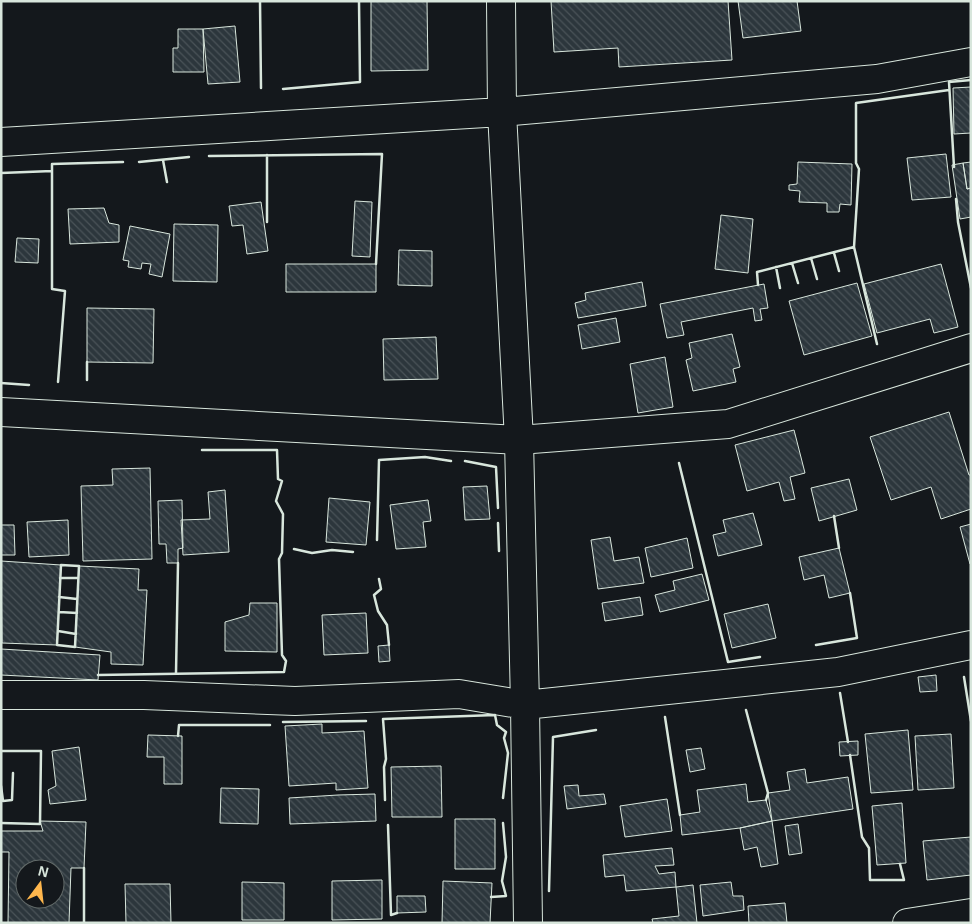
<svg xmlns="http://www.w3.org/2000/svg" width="972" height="924" viewBox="0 0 972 924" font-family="Arial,sans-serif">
<defs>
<pattern id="building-back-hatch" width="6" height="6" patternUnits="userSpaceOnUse" patternTransform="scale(1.25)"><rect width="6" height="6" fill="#2c363c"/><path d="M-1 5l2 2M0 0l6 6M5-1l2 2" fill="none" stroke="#4a5358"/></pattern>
</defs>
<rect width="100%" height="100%" fill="#14181c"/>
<!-- building -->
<path fill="url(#building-back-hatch)" stroke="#d8e6dc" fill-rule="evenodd" d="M371,1H427L428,70L371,71Z
M551,1H728L732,60L619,67L618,48L554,52Z
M738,1H797L801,31L743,38Z
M235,26L240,82L208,84L203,29Z
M178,29H203L204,72H173V48H178Z
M971,87V133L954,134L953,88Z
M946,154L951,197L912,200L907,158Z
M798,162L852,164L851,205L840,204L839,212H827V203L799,202L800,191L789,190V185L797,184Z
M971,162V188L967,189L963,163Z
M963,163L967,189L971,188V217L960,219L952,165Z
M355,201L372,202L370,257L352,256Z
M261,202L268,251L247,254L243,225L232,226L229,206Z
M104,208L109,223L119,225V242L70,244L68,209Z
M721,215L753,219L748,273L715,269Z
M174,224L218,225L217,282L173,281Z
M130,226L170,234L162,277L149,274L151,264L142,263L141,269L128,267L129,261L123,260Z
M17,238L39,239L38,263L15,262Z
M399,250L432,251V286L398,285Z
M286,264H376V292H286Z
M941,264L958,327L934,333L930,319L877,333L864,284Z
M642,282L646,306L578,318L575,303L586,300L585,293Z
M857,283L872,336L804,355L789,301Z
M764,284L768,308L760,309L762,320L755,321L753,308L681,322L684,335L667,338L660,304Z
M87,308L154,309L153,363L87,362Z
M616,318L620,342L582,349L578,325Z
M732,334L740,367L733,369L736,382L693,391L686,360L692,358L689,343Z
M436,337L438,379L384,380L383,339Z
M665,357L673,407L638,413L630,364Z
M949,412L969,475H971V509L941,519L931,487L891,500L870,437Z
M794,430L805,473L790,477L795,499L784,501L779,482L747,491L735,445Z
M150,468L152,559L83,561L81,486L113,485L112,469Z
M849,479L857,510L819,521L811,488Z
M487,486L490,519L465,520L463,487Z
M225,490L229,552L183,555L181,520L210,519L208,492Z
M329,498L370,502L366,545L326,542Z
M182,500L183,548L178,549V563H167L166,544H159L158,501Z
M428,500L431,521L423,522L426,547L396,549L390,505Z
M753,513L762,545L718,556L713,535L726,532L723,520Z
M68,520L69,555L29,557L27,522Z
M971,524V564H970L960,527Z
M1,525H14L15,555H1Z
M610,537L614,561L639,557L644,583L598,589L591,540Z
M687,538L693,568L651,577L645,548Z
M839,548L850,593L829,598L824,575L804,580L799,557Z
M1,561L61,565L57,645L2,643Z
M79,566L139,569L138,590H147L143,665L111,664V652L75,647Z
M702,574L709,600L660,612L655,595L675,590L673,581Z
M640,597L643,615L605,621L602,603Z
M250,603H277V652L225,651V622L249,615Z
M768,604L776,638L732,648L724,614Z
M366,613L368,653L324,655L322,615Z
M389,645L390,661L379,662L378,646Z
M1,649L100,655L98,680L1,675Z
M936,675L937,691L920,692L918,677Z
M322,724V733L364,731L368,788L336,790V783L289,786L285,726Z
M908,730L913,790L871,793L865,734Z
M951,734L954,788L918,790L915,736Z
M148,735L182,736V784H164V757H147Z
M858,741V755L840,756L839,742Z
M79,747L86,800L50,804L48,790L56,786L52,751Z
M701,748L705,769L690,772L686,750Z
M441,766L442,817H392L391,767Z
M805,769L807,783L848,777L853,809L772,821L768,793L790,790L787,772Z
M746,784L748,802L766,800L772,821L740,828L682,835L680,815L700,812L697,790Z
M578,785L579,796L604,794L606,804L567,809L564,786Z
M221,788L259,789L258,824L220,823Z
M375,794L376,821L290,824L289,798L338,795Z
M667,799L672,831L625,837L620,806Z
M902,803L906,863L877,865L872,806Z
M455,819H495V869H455Z
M40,821L86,822L84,868H71L69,923H8L9,852H1V831H43ZM25,869H55V899H25Z
M772,821L778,864L761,867L757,847L744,850L740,828Z
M798,824L802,853L789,855L785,826Z
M971,837V875L927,880L923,841Z
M672,848L674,865L655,866L659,874L675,872L676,887L626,891L624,875L605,877L603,855Z
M382,880V919L332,920V881Z
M443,881L492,883L490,923H442Z
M242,882L284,883V920H242Z
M731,882L733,896H743L744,910L703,916L700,885Z
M125,884H170L171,923H126Z
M693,885L697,923H653L652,919L679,916L676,887Z
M397,896H425L426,912L397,913Z
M785,903L787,923H749L748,906Z"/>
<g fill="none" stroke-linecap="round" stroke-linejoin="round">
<defs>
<path id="minor" d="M501,1L502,112L519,440L525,705L528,923
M1,142L502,112L877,79L971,62
M1,412L519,440L728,424L971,348
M1,695H144L295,701L459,694L525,705L838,672L971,645
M907,923L971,913"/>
</defs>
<!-- minor casing -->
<use href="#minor" stroke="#d8e6dc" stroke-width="30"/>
<!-- minor -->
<use href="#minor" stroke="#14181c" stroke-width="28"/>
<!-- wall -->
<path stroke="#d8e6dc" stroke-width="2.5" d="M260,1L261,88
M283,89L360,82L359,1
M267,155V222
M209,156L382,154L376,264
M163,160L167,182
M139,162L189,157
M954,167L949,82L971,80
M1,173L52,171
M956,199L958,222L971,288
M834,253L839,271
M811,258L817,279
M792,263L798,283
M776,267L780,288
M758,285L757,272L854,247
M877,344L854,247L859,169L856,163V103L949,90
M87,380V362
M58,382L65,291L52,289V164L123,162
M1,383L29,385
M465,461L496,467L498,508
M679,463L728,662L760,657
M834,516L839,548
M498,523L499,551
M377,540L379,460L425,457L451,461
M294,549L312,553L332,550L353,552
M61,565L79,566L75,647L57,645Z
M60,578H78
M379,579L381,589L374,595L378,611L387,625L389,645
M59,597L77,599
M59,612L77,613
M58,631L76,634
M816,645L857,638L850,593
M176,673L178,563
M98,675L284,672L286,661L282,655L279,559L282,553L283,514L276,501L282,481L278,479L277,450H202
M964,677L971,721
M840,693L848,742
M746,710L768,793L766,800
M665,717L680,815
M283,722L366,721
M178,736L179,725H270
M1,751H41L40,824L1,823
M850,755L862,837L869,848L870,880H904L900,864
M1,786L3,801L12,800L13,773
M385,800L384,767L386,759L383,719L495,715L497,725L506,732L504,738L508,753L503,798
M388,825L391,915L397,913
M549,891L553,737L596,730
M491,897L506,896L502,881L506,857L503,823
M84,923V868"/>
</g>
<!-- border -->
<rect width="972" height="924" fill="none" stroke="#d8e6dc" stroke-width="5"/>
<!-- north arrow -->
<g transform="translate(40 884) rotate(15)"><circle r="24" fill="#14181c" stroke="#626a69"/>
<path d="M0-4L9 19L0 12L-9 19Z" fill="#ffb74d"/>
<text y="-8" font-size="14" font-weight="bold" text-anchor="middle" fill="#d8e6dc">N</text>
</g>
</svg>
